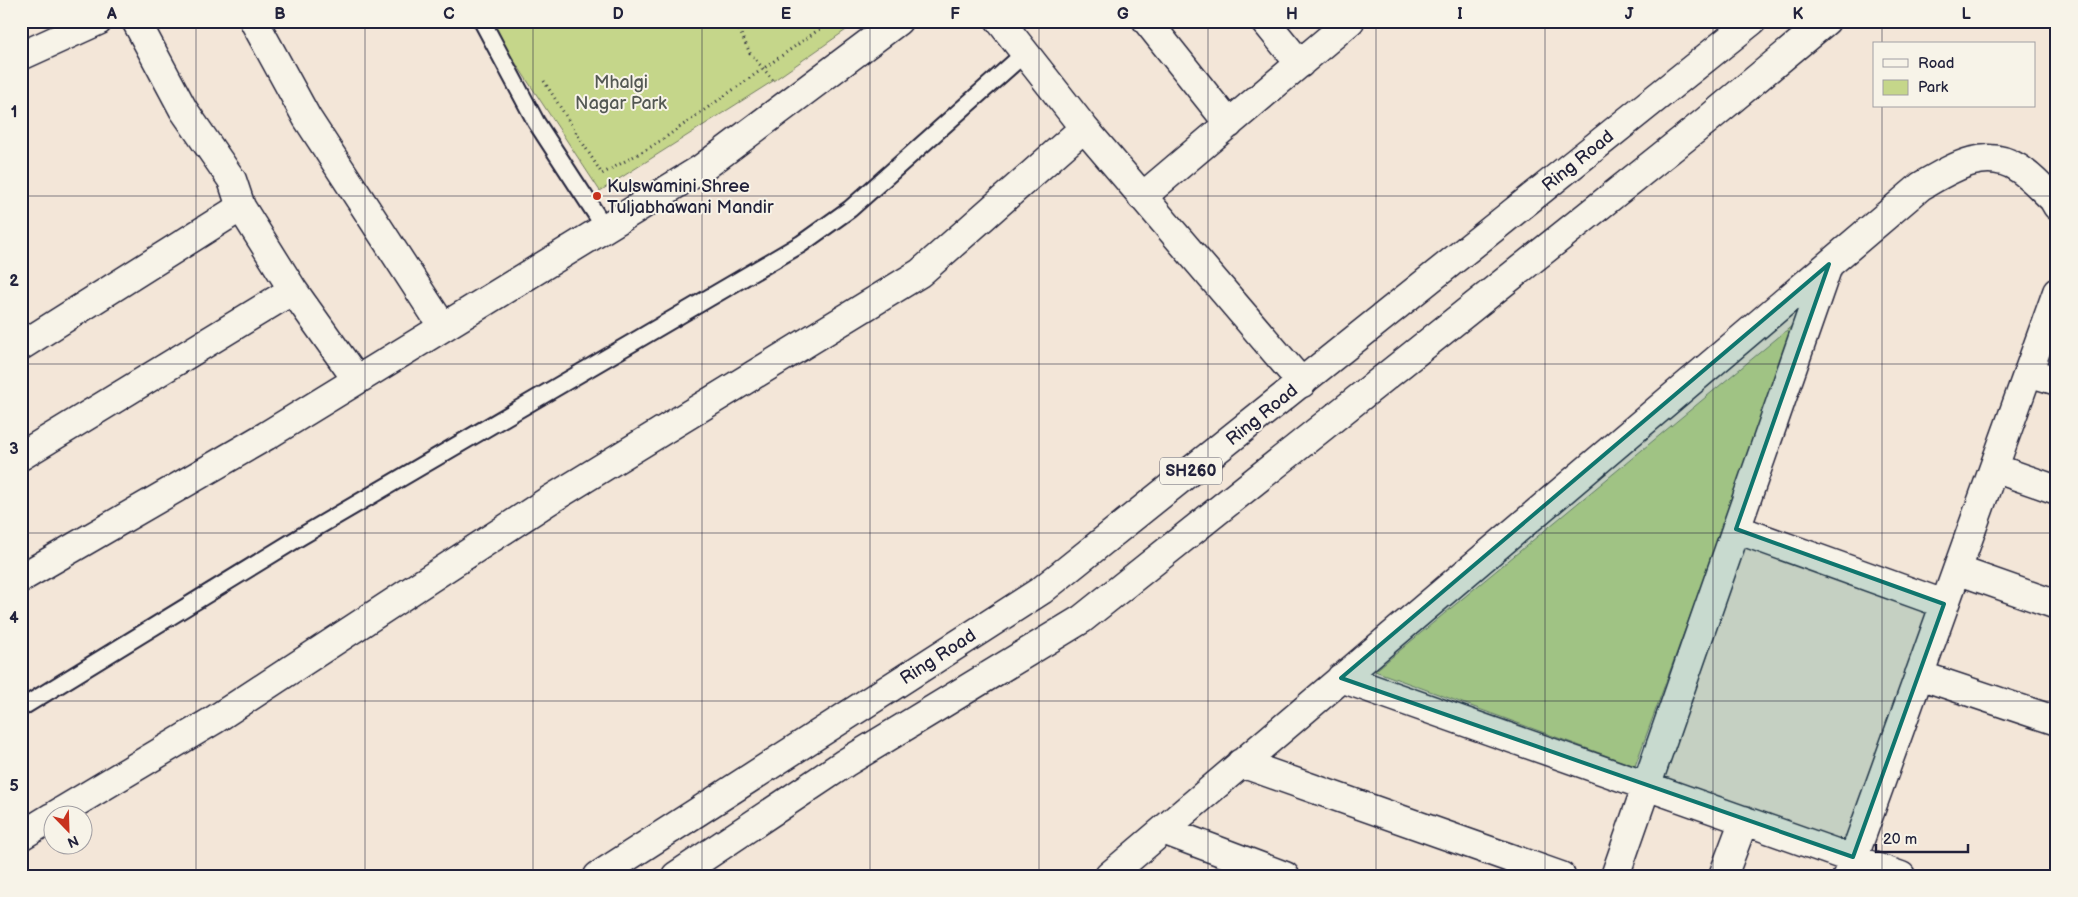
<svg xmlns="http://www.w3.org/2000/svg" width="2078" height="897" viewBox="0 0 2078 897" font-family="'Balsamiq Sans',sans-serif">
<rect width="100%" height="100%" fill="#f3e6d8"/>
<filter id="ink" filterUnits="userSpaceOnUse"><feTurbulence type="fractalNoise" baseFrequency=".02" numOctaves="2"/><feDisplacementMap in="SourceGraphic" scale="10" xChannelSelector="R" yChannelSelector="G"/><feConvolveMatrix kernelMatrix="1 2 1 2 8 2 1 2 1" color-interpolation-filters="sRGB"/></filter>
<g filter="url(#ink)">
<!-- green -->
<path fill="#c5d68a" stroke="#747c62" d="M488,21H859L773,81L600,191Z
M1799,320L1635,766L1375,671Z"/>
<g fill="none" stroke-linecap="round" stroke-linejoin="round">
<defs>
<path id="service" d="M482,21L536,122L605,228
M21,708L300,537L801,244L850,209L1025,53"/>
<path id="minor" d="M136,21L183,109L232,180L241,207L293,290L357,380
M254,21L307,118L443,327
M1000,21L1084,128L1302,383
M1147,21L1229,124
M1265,21L1300,64
M21,56L98,21
M1142,197L1350,21
M21,346L241,207
M2028,372L2057,381
M21,456L293,290
M1994,468L2057,490
M1736,529L1944,604
M1957,570L2057,605
M21,578L266,436L701,169L898,21
M1919,675L2057,721
M1341,678L1901,876
M1241,763L1561,876
M57,814L214,720L548,501L920,273L1084,128
M1163,830L1285,876
M21,836L52,817
M1109,876L1921,186C1951,169 1985,146 2018,168C2031,176 2042,189 2053,199L2057,206
M1615,876L1828,266
M1723,876L1744,820
M1847,876L2057,292"/>
<path id="trunk" d="M598,876L1042,590L1752,21
M676,876L845,763L1082,619L1706,121L1826,21"/>
</defs>
<!-- service casing -->
<use href="#service" stroke="#22223b" stroke-width="20"/>
<!-- minor casing -->
<use href="#minor" stroke="#22223b" stroke-width="31"/>
<!-- trunk casing -->
<use href="#trunk" stroke="#22223b" stroke-width="31"/>
<!-- path -->
<path stroke="#22223b" stroke-width="3" stroke-dasharray="1 4" stroke-linecap="butt" d="M735,21L750,53L773,80
M544,81L602,174L656,144L831,21"/>
<!-- service -->
<use href="#service" stroke="#f7f3e8" stroke-width="16"/>
<!-- minor -->
<use href="#minor" stroke="#f7f3e8" stroke-width="28"/>
<!-- trunk -->
<use href="#trunk" stroke="#f7f3e8" stroke-width="28"/>
</g>
</g>
<!-- marked area -->
<path fill="#0f766e" fill-opacity="0.2" stroke="#0f766e" stroke-width="4" stroke-linejoin="round" d="M1829,264L1736,529L1944,604L1853,857L1341,678Z"/>
<!-- grid -->
<path fill="none" stroke="#22223b" stroke-width="1" stroke-opacity="0.55" d="M196,21V876M365,21V876M533,21V876M702,21V876M870,21V876M1039,21V876M1208,21V876M1376,21V876M1545,21V876M1713,21V876M1882,21V44M1882,106V876M21,196H2057M21,364H2057M21,533H2057M21,701H2057"/>
<!-- markers -->
<circle fill="#c8321e" stroke="#f7f3e8" stroke-width="2" cx="597" cy="196" r="5"/>
<g text-anchor="middle" dominant-baseline="central" stroke-width="4" stroke-linejoin="round" paint-order="stroke">
<!-- shield labels -->
<rect fill="#f7f3e8" stroke="#62616f" stroke-width="1" x="1160" y="457.5" width="62" height="27" rx="4"/>
<g font-size="16" font-weight="bold" fill="#22223b">
<text x="1191" y="471">SH260</text>
</g>
<!-- park labels -->
<g font-size="18" fill="#535853" stroke="#f7f3e8">
<text x="621" y="82">Mhalgi<tspan x="621" dy="21">Nagar Park</tspan></text>
</g>
<!-- street labels -->
<g font-size="18" fill="#22223b" stroke="#f7f3e8">
<text transform="translate(1578 161) rotate(-39)">Ring Road</text>
<text transform="translate(1262 415) rotate(-39)">Ring Road</text>
<text transform="translate(938 657) rotate(-33)">Ring Road</text>
</g>
<!-- poi labels -->
<g font-size="18" fill="#22223b" stroke="#f7f3e8" text-anchor="start">
<text x="607" y="186">Kulswamini Shree<tspan x="607" dy="21">Tuljabhawani Mandir</tspan></text>
</g>
</g>
<!-- margin -->
<rect width="2078" height="897" fill="none" stroke="#f7f3e8" stroke-width="55"/>
<!-- legend -->
<rect x="1873" y="42" width="162" height="65" fill="#f7f3e8" stroke="#a29fa3"/>
<rect x="1883" y="59" width="25" height="8" fill="#f7f3e8" stroke="#a29fa3"/>
<text x="1918" y="68" font-size="15" fill="#22223b">Road</text>
<rect x="1883" y="80" width="25" height="15" fill="#c5d68a" stroke="#a29fa3"/>
<text x="1918" y="92" font-size="15" fill="#22223b">Park</text>
<!-- north arrow -->
<g transform="translate(68 830) rotate(157)"><circle r="24" fill="#f7f3e8" stroke="#a29fa3"/>
<path d="M0-4L9 19L0 12L-9 19Z" fill="#c8321e"/>
<text y="-8" font-size="14" font-weight="bold" text-anchor="middle" fill="#22223b">N</text>
</g>
<!-- scale -->
<path d="M1876 844v8h92v-8" fill="none" stroke="#22223b" stroke-width="2.5"/>
<text x="1883" y="844" font-size="15" fill="#22223b" stroke="#f7f3e8" stroke-width="4" paint-order="stroke">20 m</text>
<rect x="28" y="28" width="2022" height="842" fill="none" stroke="#22223b" stroke-width="2"/>
<g font-size="16" text-anchor="middle" font-weight="bold" fill="#22223b">
<text x="112" y="19">A</text>
<text x="280" y="19">B</text>
<text x="449" y="19">C</text>
<text x="618" y="19">D</text>
<text x="786" y="19">E</text>
<text x="955" y="19">F</text>
<text x="1123" y="19">G</text>
<text x="1292" y="19">H</text>
<text x="1460" y="19">I</text>
<text x="1629" y="19">J</text>
<text x="1798" y="19">K</text>
<text x="1966" y="19">L</text>
<text x="14" y="117">1</text>
<text x="14" y="286">2</text>
<text x="14" y="454">3</text>
<text x="14" y="623">4</text>
<text x="14" y="791">5</text>
</g>
</svg>
